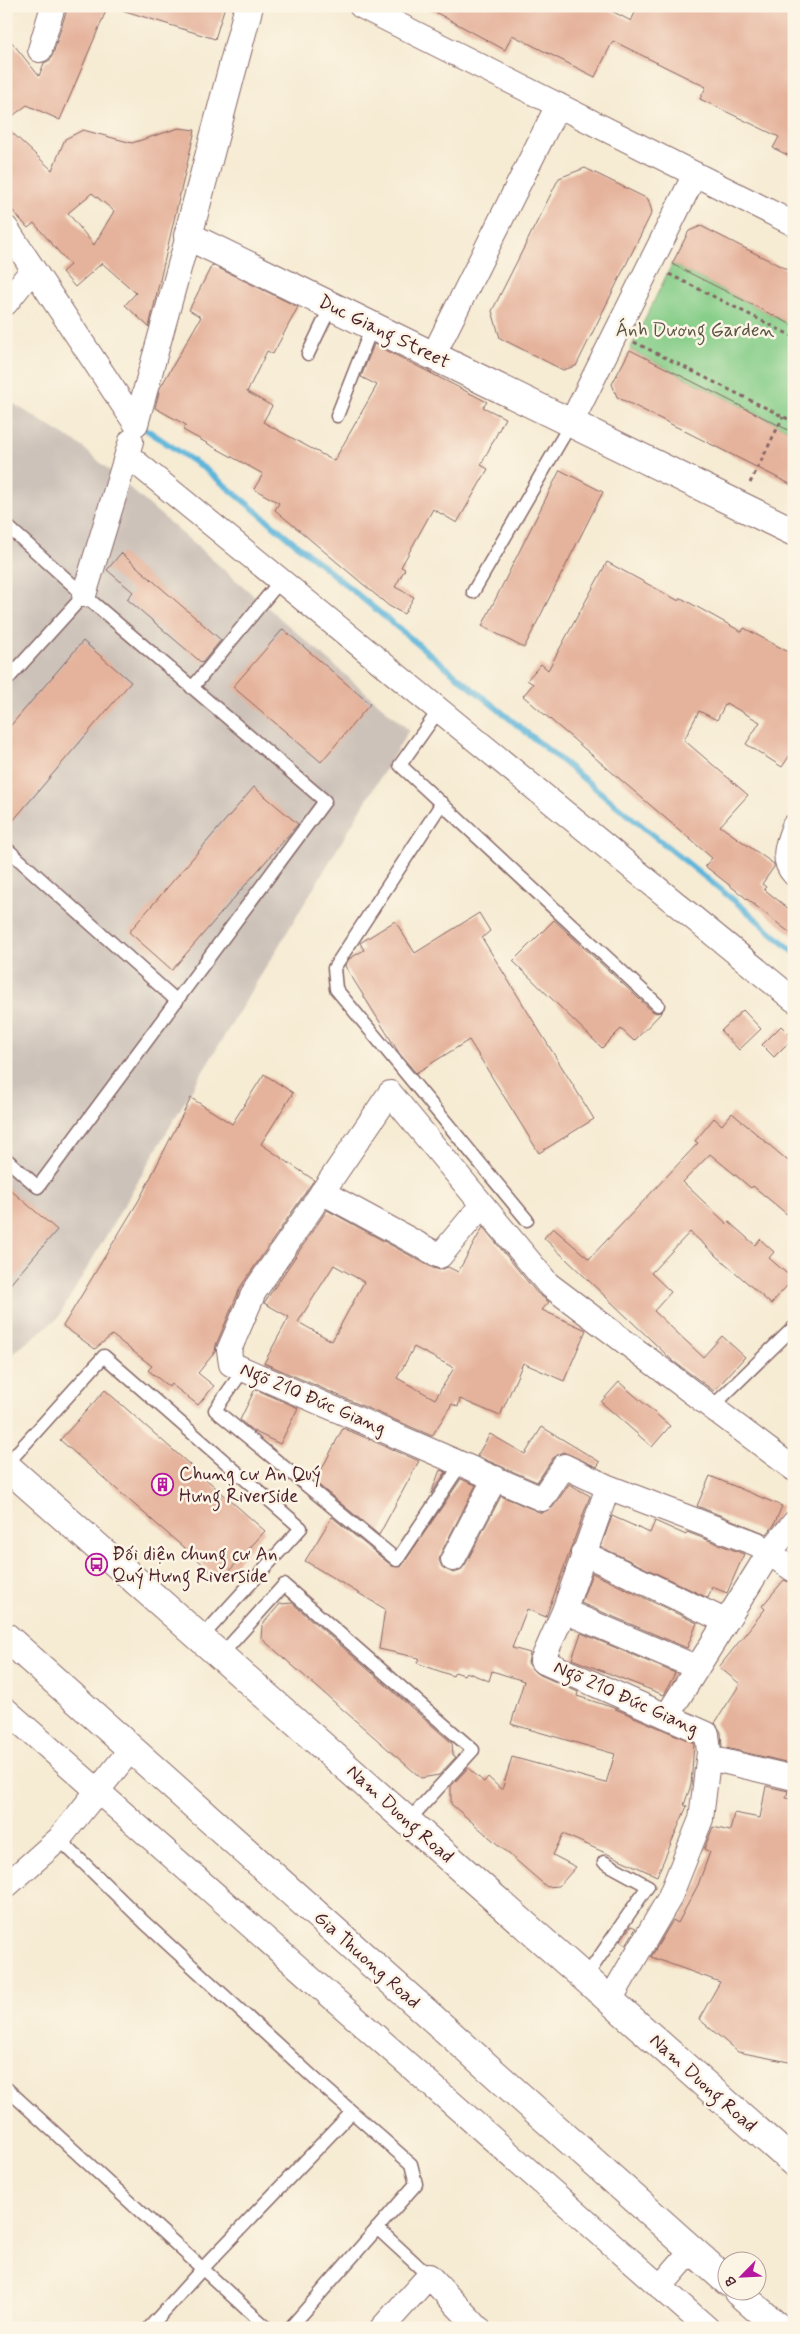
<svg xmlns="http://www.w3.org/2000/svg" width="800" height="2334" viewBox="0 0 800 2334" font-family="Mynerve,sans-serif">
<rect width="100%" height="100%" fill="#fcf5e5"/>
<filter id="ink" filterUnits="userSpaceOnUse"><feTurbulence type="fractalNoise" baseFrequency=".02" numOctaves="2"/><feDisplacementMap in="SourceGraphic" scale="10" xChannelSelector="R" yChannelSelector="G"/><feConvolveMatrix kernelMatrix="1 2 1 2 8 2 1 2 1" color-interpolation-filters="sRGB"/></filter>
<filter id="wash" filterUnits="userSpaceOnUse"><feTurbulence type="fractalNoise" baseFrequency=".0096" numOctaves="4" result="noise"/><feDisplacementMap in="SourceGraphic" scale="20" xChannelSelector="R" yChannelSelector="G"/><feGaussianBlur stdDeviation="1.12" result="paint"/><feColorMatrix in="noise" values="0 0 0 0 0 0 0 0 0 0 0 0 0 0 0 0 0 1.4 0 .05"/><feComposite in="paint" operator="in"/></filter>
<g filter="url(#wash)">
<rect width="100%" height="100%" fill="#f6ebd3"/>
<!-- industrial -->
<path fill="#cdc2b9" d="M6,399L80,445L409,730L182,1106L58,1318L6,1359Z"/>
<!-- green -->
<path fill="#85cd88" stroke="#68765a" d="M672,264L794,326V433L630,350Z"/>
<g fill="none" stroke-linecap="round" stroke-linejoin="round">
<!-- stream -->
<path stroke="#5db5da" stroke-width="6" d="M147,430L205,469L447,668L742,907L794,952"/>
</g>
<g id="blocks">
<!-- building -->
<path fill="#e5b29b" fill-rule="evenodd" d="M68,6H108L60,120L27,105L6,121V35L39,76L44,63L50,60L53,54Z
M123,6H225L215,39L122,10Z
M424,6H602L631,21L638,6H794V158L773,148L779,137L700,99L706,87L613,41L595,77L512,35L505,50Z
M6,127L52,170L65,139L83,130L132,143L179,128L195,130L149,327L125,305L136,293L102,263L75,287L62,272L70,265L34,223L28,228L6,203ZM92,193L114,211L94,245L68,213Z
M585,168L648,199L652,212L576,366L563,370L500,338L492,311L559,178Z
M701,226L794,273V326L672,264L689,231Z
M212,265L298,307L273,354L267,351L247,392L272,406L263,422L334,461L377,385L361,377L374,344L487,402L483,407L505,418L481,465L488,469L457,523L433,509L401,567L405,569L395,587L414,597L404,614L389,606L275,510L279,503L254,489L263,474L183,430L186,425L155,408L160,388L201,317L189,310Z
M630,350L794,433V486L617,397L612,384Z
M560,470L603,492L524,648L482,626Z
M121,553L221,640L202,663L127,599L133,592L107,570Z
M607,562L679,601L681,598L742,632L744,628L794,655V749L782,767L746,744L760,722L726,703L717,720L699,711L684,740L748,795L720,826L774,864V867L762,884L766,887L764,889L794,913V936L705,866L712,858L523,696L533,684L527,680L541,664L548,670Z
M283,629L370,704L321,762L233,687Z
M83,641L131,682L6,829V731Z
M254,787L298,824L172,970L129,932Z
M479,913L490,931L482,938L594,1119L539,1153L469,1040L416,1073L399,1053L345,966L349,959L364,950L360,943L395,921L415,953Z
M554,920L652,1011L657,1013L663,1011L634,1041L621,1029L602,1048L513,961Z
M743,1010L761,1029L739,1050L721,1031Z
M781,1026L793,1038L774,1057L762,1045Z
M264,1074L293,1093L261,1144L314,1180L241,1286L216,1345L215,1352L198,1373L214,1386L198,1405L171,1384L169,1387L148,1370L152,1366L112,1335L95,1349L63,1326L139,1200L191,1098L232,1124Z
M732,1113L794,1166V1220L753,1186L751,1188L710,1154L683,1182L727,1224L729,1222L755,1245L760,1239L774,1252L769,1258L793,1279L771,1304L690,1232L651,1273L671,1292L654,1311L703,1357L722,1336L745,1357L714,1391L673,1361L544,1238L553,1228L589,1259L698,1143L695,1141L714,1118L722,1125Z
M6,1186L57,1230L6,1289Z
M327,1210L433,1268L440,1270L448,1267L458,1272L483,1227L537,1293L549,1302L542,1310L586,1330L564,1381L523,1363L500,1416L460,1399L458,1407L452,1404L432,1436L264,1363L289,1317L264,1303ZM334,1265L364,1282L332,1341L298,1322ZM414,1347L454,1368L435,1399L397,1378Z
M619,1382L670,1426L652,1447L601,1402Z
M255,1389L298,1408L280,1444L253,1431L240,1420Z
M105,1390L265,1531L221,1580L60,1440Z
M542,1427L600,1462L597,1467L563,1452L553,1458L537,1482L477,1456L490,1434L525,1454Z
M343,1428L419,1461L379,1535L315,1482Z
M440,1470L446,1472L431,1494Z
M710,1476L782,1506L774,1525L767,1534L697,1506Z
M461,1479L476,1485L441,1553L439,1560L442,1567L453,1573L460,1571L465,1565L501,1496L542,1513L553,1507L569,1484L590,1496L546,1617L527,1609L512,1648L530,1653L528,1663L536,1673L578,1692L577,1696L611,1707L694,1743L691,1785L684,1805L687,1806L657,1876L563,1834L553,1855L576,1867L559,1886L547,1887L451,1804V1786L468,1768L484,1782L488,1777L502,1790L512,1757L606,1783L615,1754L511,1724L524,1681L492,1671L489,1681L466,1672L464,1675L455,1672L453,1676L417,1663L419,1658L379,1649L385,1609L305,1561L332,1517L392,1566L401,1567Z
M612,1516L650,1533L655,1521L686,1535L687,1532L744,1554L727,1593L712,1587L708,1598L601,1547Z
M592,1573L697,1623L687,1648L581,1603Z
M784,1580L794,1584V1764L722,1747L721,1732L715,1723L740,1684L719,1667L765,1609L762,1606Z
M292,1603L452,1743L453,1755L456,1757L439,1775L421,1778L261,1638L262,1625L280,1604Z
M581,1633L675,1673L664,1695L572,1659Z
M766,1786L788,1791L786,1798L794,1800V1920L789,1946L794,1947V2063L738,2052L699,2019L720,1982L651,1957L673,1920L678,1923L698,1885L710,1852L704,1849L713,1827L730,1831L734,1813L760,1818Z
M631,1926L636,1928L626,1945L620,1941Z"/>
</g>
</g>
<g filter="url(#ink)">
<use href="#blocks" fill-opacity="0" stroke="#866666" stroke-width="1"/>
<g fill="none" stroke-linecap="round" stroke-linejoin="round">
<defs>
<path id="lane" d="M308,354L331,306
M337,416L372,327
M6,525L84,595L325,801L38,1187L6,1159
M473,592L571,423
M6,681L84,595
M192,688L281,580
M439,710L400,765L658,1005
M442,803L334,968L336,989L527,1220
M6,848L177,1001
M244,1369L215,1410L397,1560L461,1464
M712,1407L794,1327
M6,1465L104,1356L301,1528L201,1638
M221,1655L284,1585L473,1750L408,1821
M59,1839L144,1922L316,2080L411,2164L416,2184L290,2328
M585,1978L648,1886L604,1862
M6,2088L267,2328
M377,2228L429,2276
M149,2328L203,2268L352,2112"/>
<path id="street" d="M361,6L794,224
M40,50L53,6
M6,228L136,424L188,236
M6,303L33,269
M433,356L558,105
M571,423L695,174
M127,455L794,1000
M84,595L131,441
M794,826C788,842 780,859 794,874
M322,1192L440,1256L482,1205
M794,1469L548,1284L390,1093L254,1292L229,1350L231,1364L542,1499L564,1466L608,1487L564,1611L542,1661L707,1734L709,1752L714,1759L794,1778
M608,1487L757,1544L769,1553L667,1716
M794,1523L769,1553L794,1570
M583,1553L725,1621
M453,1559L495,1478
M564,1611L696,1667
M6,1710L707,2328
M6,1886L59,1839L131,1749
M610,2000L669,1899L701,1819L709,1752
M660,2287L692,2250
M382,2328L429,2276L478,2328"/>
<path id="secondary" d="M249,6L188,236L794,532
M6,1466L794,2163
M6,1637L728,2282
M738,2292L779,2328"/>
</defs>
<!-- lane casing -->
<use href="#lane" stroke="#866666" stroke-width="15"/>
<!-- street casing -->
<use href="#street" stroke="#866666" stroke-width="26"/>
<!-- secondary casing -->
<use href="#secondary" stroke="#866666" stroke-width="30"/>
<!-- path -->
<path stroke="#866666" stroke-width="3" stroke-dasharray="4 4" stroke-linecap="butt" d="M669,274L794,337
M634,342L794,422
M750,483L783,417"/>
<!-- lane -->
<use href="#lane" stroke="#fff" stroke-width="12"/>
<!-- street -->
<use href="#street" stroke="#fff" stroke-width="24"/>
<!-- secondary -->
<use href="#secondary" stroke="#fff" stroke-width="28"/>
</g>
</g>
<!-- icons -->
<defs>
<symbol id="building-ring" viewBox="-11 -11 22 22"><circle r="9.5" fill="#fcf5e5" stroke="#b5179e" stroke-width="1.5"/><path d="M-4-6H4V6H1V3H-1V6H-4ZM-2.5-4.3h1.7v1.8h-1.7ZM.8-4.3h1.7v1.8H.8ZM-2.5-1h1.7V.8h-1.7ZM.8-1h1.7V.8H.8Z" fill="#b5179e"/></symbol>
<symbol id="bus-ring" viewBox="-11 -11 22 22"><circle r="9.5" fill="#fcf5e5" stroke="#b5179e" stroke-width="1.5"/><path d="M-5-6H5V4H4V6H2V4H-2V6H-4V4H-5ZM-3.5-4V0h7V-4ZM-3.5 1.2v1.5H-2V1.2ZM2 1.2v1.5H3.5V1.2Z" fill="#b5179e"/></symbol>
</defs>
<g fill-rule="evenodd">
<use href="#building-ring" x="150" y="1472" width="25" height="25"/>
<use href="#bus-ring" x="84" y="1552" width="25" height="25"/>
</g>
<g text-anchor="middle" dominant-baseline="central" stroke-width="5" stroke-linejoin="round" paint-order="stroke">
<!-- park labels -->
<g font-size="19" fill="#5c5347" stroke="#fcf5e5">
<text x="695" y="330">Ánh Dương Garden</text>
</g>
<!-- street labels -->
<g font-size="19" fill="#4a1f2b" stroke="#fcf5e5">
<text transform="translate(384 332) rotate(26)">Duc Giang Street</text>
<text transform="translate(313 1399) rotate(23)">Ngõ 210 Đức Giang</text>
<text transform="translate(626 1698) rotate(24)">Ngõ 210 Đức Giang</text>
<text transform="translate(400 1814) rotate(42)">Nam Duong Road</text>
<text transform="translate(367 1960) rotate(42)">Gia Thuong Road</text>
<text transform="translate(703 2083) rotate(42)">Nam Duong Road</text>
</g>
<!-- poi labels -->
<g font-size="19" fill="#4a1f2b" stroke="#fcf5e5" text-anchor="start">
<text x="179" y="1474">Chung cư An Quý<tspan x="179" dy="22">Hưng Riverside</tspan></text>
<text x="112" y="1554">Đối diện chung cư An<tspan x="112" dy="22">Quý Hưng Riverside</tspan></text>
</g>
</g>
<!-- margin -->
<rect width="800" height="2334" fill="none" stroke="#fcf5e5" stroke-width="25"/>
<!-- north arrow -->
<g transform="translate(742 2276) rotate(246)"><circle r="24" fill="#fcf5e5" stroke="#b59f9b"/>
<path d="M0-4L9 19L0 12L-9 19Z" fill="#b5179e"/>
<text y="-8" font-size="14" font-weight="bold" text-anchor="middle" fill="#4a1f2b">B</text>
</g>
</svg>
